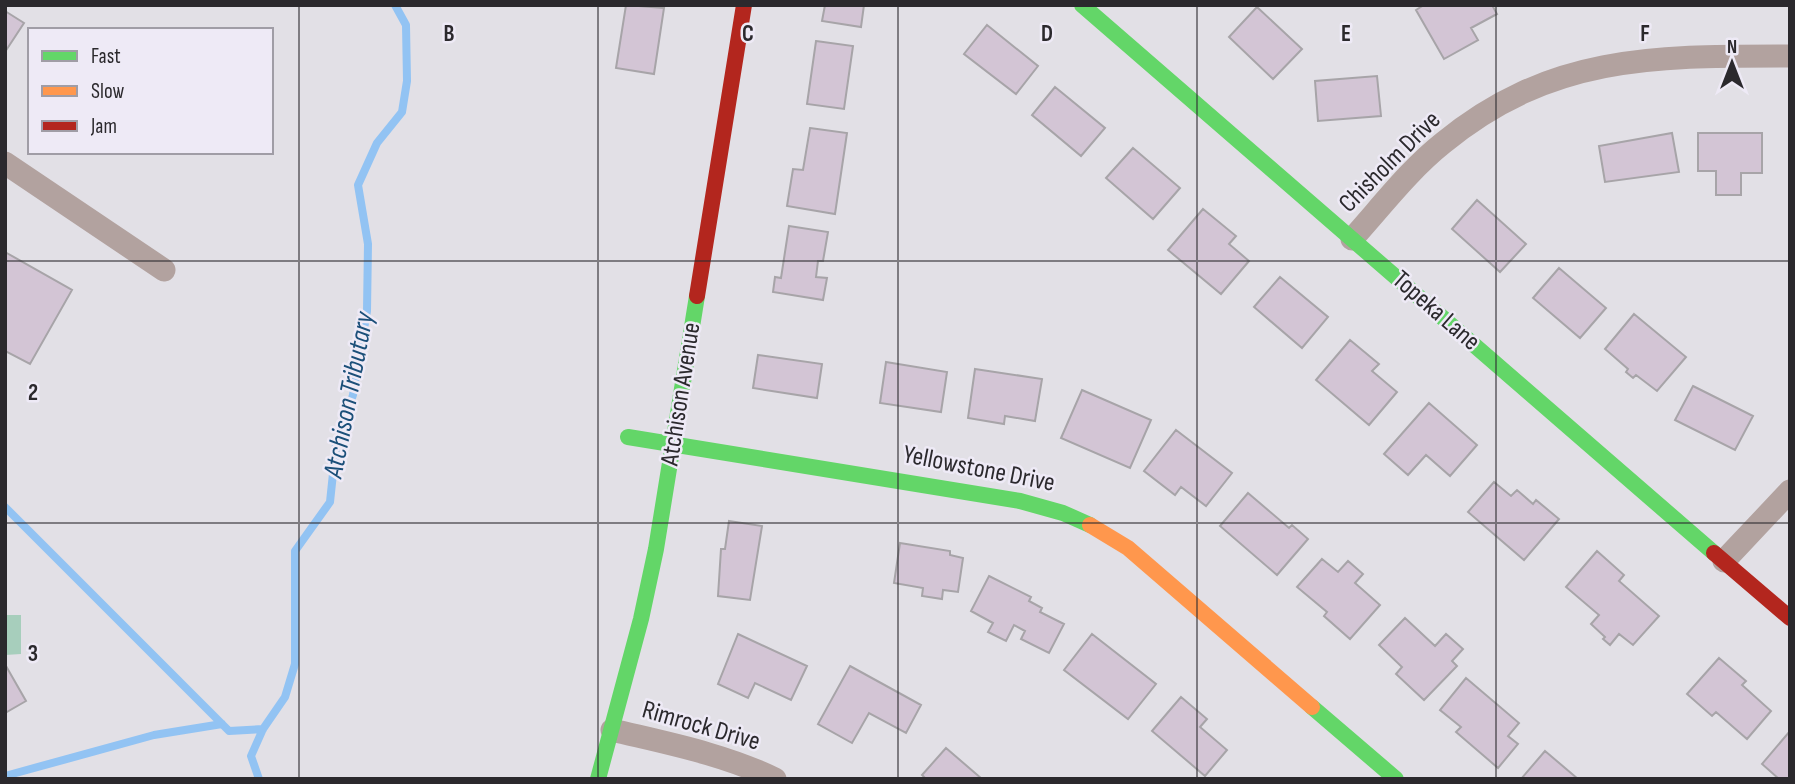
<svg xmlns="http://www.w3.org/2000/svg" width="1795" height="784" viewBox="0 0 1795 784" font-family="'Sofia Sans Condensed',sans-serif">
<rect width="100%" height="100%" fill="#e2e0e6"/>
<!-- green -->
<path fill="#a7cebc" d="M5,615H21V654L5,655Z"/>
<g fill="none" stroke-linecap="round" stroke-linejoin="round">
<!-- stream -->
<path stroke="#92c3f3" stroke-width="8" d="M5,507L229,731L263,729
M5,776L154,735L222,724
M259,779L251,756L263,729L285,697L295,664V551L330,502L336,445L353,395L367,311L368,244L358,185L377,143L402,112L407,81L406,25L395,5"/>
</g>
<!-- building -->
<path fill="#d3c5d5" stroke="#a7a4a8" stroke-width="2" d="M626,5L664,8L654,74L616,68Z
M825,5H864L861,27L822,21Z
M1424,5H1492L1497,14L1471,28L1478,40L1444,59L1416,10Z
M1257,7L1302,49L1273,79L1229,37Z
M5,11L24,23L5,52Z
M987,25L1038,66L1016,94L964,54Z
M816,41L853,46L844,109L807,104Z
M1377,76L1381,116L1318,121L1315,81Z
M1055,87L1105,128L1081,156L1032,115Z
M810,128L847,133L835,214L787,206L793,169L803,170Z
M1672,133L1679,172L1605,182L1599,146Z
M1698,133H1762V173H1741V195H1716V171H1698Z
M1133,148L1180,188L1153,219L1106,178Z
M1477,200L1526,244L1500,272L1452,229Z
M1203,209L1236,236L1229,244L1249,261L1221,294L1168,250Z
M789,226L828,232L823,261H818L816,277L827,278L823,300L773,292L775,277L781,278Z
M5,252L72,290L30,364L5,351Z
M1559,268L1606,308L1580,338L1533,298Z
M1280,277L1328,317L1302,348L1254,307Z
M1634,314L1686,357L1657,391L1636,375L1633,378L1626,372L1628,369L1605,349Z
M1350,340L1379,364L1372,371L1397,392L1369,425L1316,380Z
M758,355L822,364L817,398L753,388Z
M886,362L947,372L941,412L880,403Z
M975,369L1042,379L1035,421L1005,416L1004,424L968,418Z
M1693,386L1753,416L1735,450L1675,420Z
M1082,390L1151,420L1130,468L1061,438Z
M1429,403L1477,445L1450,476L1426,455L1408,475L1384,454Z
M1176,430L1232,473L1206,506L1181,487L1175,495L1144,471Z
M1494,482L1511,496L1517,490L1533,504L1536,500L1559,519L1524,560L1468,512Z
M1248,493L1289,528L1292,525L1308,539L1277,575L1220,526Z
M729,521L762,526L750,600L718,596L721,549H725Z
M900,543L950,551V555L963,558L958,592L943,590L942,599L922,596L923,588L894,583Z
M1597,551L1624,575L1619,581L1659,616L1633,645L1619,634L1610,645L1603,639L1605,637L1591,624L1599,615L1566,587Z
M1322,559L1338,572L1348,561L1363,574L1355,583L1380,605L1350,639L1324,616L1327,612L1297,587Z
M989,576L1031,597L1029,601L1042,608L1040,612L1064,624L1049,653L1021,639L1025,631L1014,625L1006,641L988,632L993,623L971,611Z
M1405,618L1435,646L1446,634L1463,649L1452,661L1457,666L1424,700L1396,674L1402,667L1379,645Z
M738,634L807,666L791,700L755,683L748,698L718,684Z
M1092,634L1156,684L1128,719L1064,670Z
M1719,658L1746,681L1742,685L1771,711L1747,739L1716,712L1712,716L1687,694Z
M6,666L26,701L5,713V667Z
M850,666L921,705L906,733L869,713L852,743L818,724Z
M1466,678L1519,723L1508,736L1518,744L1498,768L1456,732L1461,727L1440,710Z
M1181,697L1207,719L1200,727L1227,750L1205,776L1152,731Z
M1790,731V779H1779L1762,764Z
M946,748L982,779H926L922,775Z
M1545,751L1578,779H1521Z"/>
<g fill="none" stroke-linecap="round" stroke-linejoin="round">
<!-- street -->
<path stroke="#b2a29f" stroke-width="23" d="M5,163L164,270
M1352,239C1381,207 1409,170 1443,143C1551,54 1658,56 1790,56
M1724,561L1790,491
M612,730C666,743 724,754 775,779"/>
<!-- fast -->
<path stroke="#63d668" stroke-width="16" d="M1082,5L1714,553
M628,437L1020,501L1063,513L1090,525
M1312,707L1396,779
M598,779L641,619L656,549L697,296"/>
<!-- slow -->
<path stroke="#ff974d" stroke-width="16" d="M1090,525L1128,548L1312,707"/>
<!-- jam -->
<path stroke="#b3261e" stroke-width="16" d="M697,296L744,5
M1714,553L1790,618"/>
</g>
<!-- grid -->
<path fill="none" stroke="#2b292d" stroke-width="2" stroke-opacity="0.55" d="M299,5V779M598,5V779M898,5V779M1197,5V779M1496,5V779M5,261H1790M5,523H1790"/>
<g text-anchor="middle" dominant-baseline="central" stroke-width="5" stroke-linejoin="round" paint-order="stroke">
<!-- street labels -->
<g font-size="26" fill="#2b292d" stroke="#eeeaf6">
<text transform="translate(1390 162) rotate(-45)">Chisholm Drive</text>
<text transform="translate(1436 311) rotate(41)">Topeka Lane</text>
<text transform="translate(681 394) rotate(-81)">Atchison Avenue</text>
<text transform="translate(979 469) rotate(11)">Yellowstone Drive</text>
<text transform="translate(701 726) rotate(16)">Rimrock Drive</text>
</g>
<!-- water labels -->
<g font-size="28" font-style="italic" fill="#1b4f79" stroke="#eeeaf6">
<text transform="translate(349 395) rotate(-79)">Atchison Tributary</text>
</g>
</g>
<g font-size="23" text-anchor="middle" font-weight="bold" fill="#2b292d" stroke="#eeeaf6" stroke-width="5" stroke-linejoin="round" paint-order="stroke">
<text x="449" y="41">B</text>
<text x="748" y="41">C</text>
<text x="1047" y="41">D</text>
<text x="1346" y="41">E</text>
<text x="1645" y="41">F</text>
<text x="33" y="400">2</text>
<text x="33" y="661">3</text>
</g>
<!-- border -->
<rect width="1795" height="784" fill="none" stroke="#2b292d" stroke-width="14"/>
<!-- legend -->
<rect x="28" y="28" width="245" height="126" fill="#eeeaf6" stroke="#a09da6" stroke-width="2"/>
<rect x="42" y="51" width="35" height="10" fill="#63d668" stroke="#a09da6" stroke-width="2"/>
<text x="91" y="63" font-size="21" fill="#2b292d">Fast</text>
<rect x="42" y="86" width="35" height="10" fill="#ff974d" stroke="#a09da6" stroke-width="2"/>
<text x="91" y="98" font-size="21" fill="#2b292d">Slow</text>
<rect x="42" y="121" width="35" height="10" fill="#b3261e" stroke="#a09da6" stroke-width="2"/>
<text x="91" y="133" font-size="21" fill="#2b292d">Jam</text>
<!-- north arrow -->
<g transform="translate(1732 63)" stroke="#eeeaf6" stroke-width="5" paint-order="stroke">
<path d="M0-5L12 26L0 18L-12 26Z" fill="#2b292d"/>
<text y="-10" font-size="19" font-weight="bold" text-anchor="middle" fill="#2b292d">N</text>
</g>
</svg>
